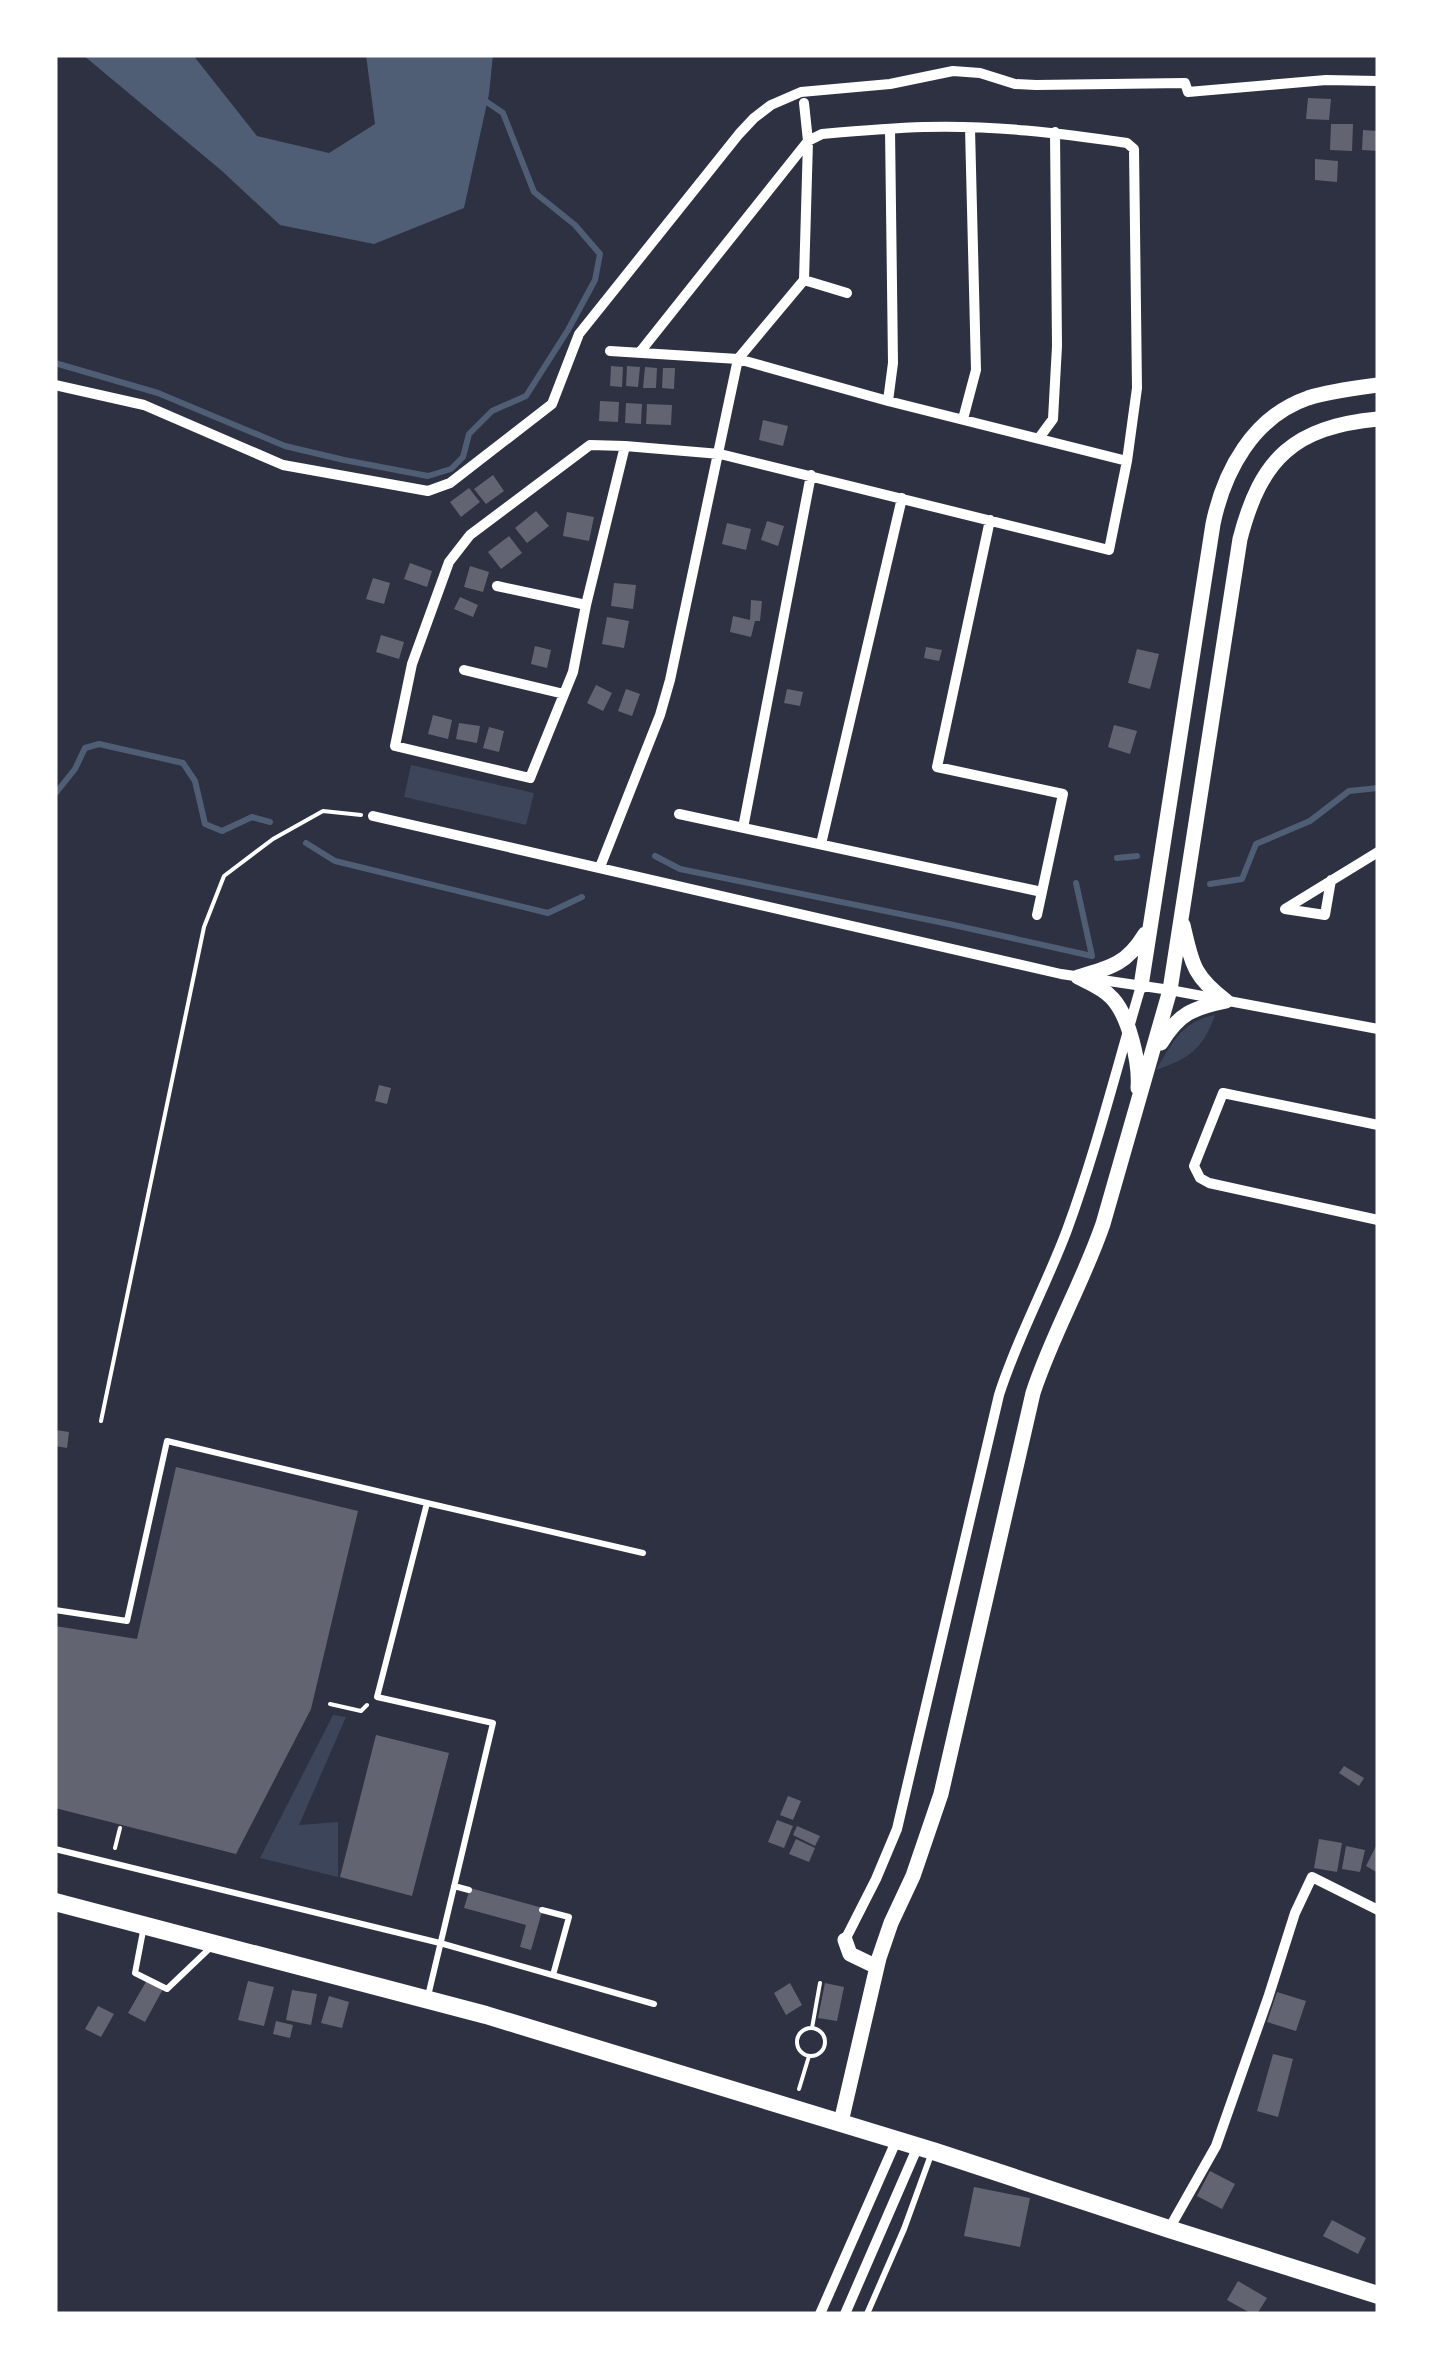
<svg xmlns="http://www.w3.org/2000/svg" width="1433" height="2369" viewBox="0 0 1433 2369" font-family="Manrope,sans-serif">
<rect width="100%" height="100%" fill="#2d3142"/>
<!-- green -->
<path fill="#3c4559" d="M411,765L534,793L526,825L404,797Z
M1215,1015C1203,1049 1190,1058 1156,1070C1173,1042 1181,1022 1215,1015Z
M333,1715L346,1717L299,1825L338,1822V1877L260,1858Z"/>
<!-- water -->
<path fill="#4f5d75" d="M83,55H193L257,136L329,153L375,124L366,55H493L489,94L464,208L374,244L280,225L222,171Z"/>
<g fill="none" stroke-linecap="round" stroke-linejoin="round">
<!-- stream -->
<path stroke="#4f5d75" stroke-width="6" d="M55,363L158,393L285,446L344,460L428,476L451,469L463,457L469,434L492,411L526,396L568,330L595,280L600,254L575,225L534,192L503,113L481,98
M55,794L75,769L85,748L99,744L183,763L195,781L205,824L222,831L252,817L270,822
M306,843L335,861L548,913L582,897
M655,856L680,869L949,924L1092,956L1076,883
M1117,858L1137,856
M1210,884L1242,879L1256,844L1310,821L1349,791L1378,788"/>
</g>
<!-- building -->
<path fill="#626471" d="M1308,98L1331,99L1329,120L1306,119Z
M1331,124H1353L1352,151L1330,150Z
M1363,130L1378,131V151L1362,150Z
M1315,159L1338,161L1337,182L1315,180Z
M611,366L623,367L622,387L610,386Z
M627,366L640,367L638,387L626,386Z
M645,367L657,368L656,388H643Z
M663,368H675L674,389L662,388Z
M600,401L619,402L618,422L599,421Z
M626,403L642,404L641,424L625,423Z
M647,404L672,405L671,425L646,424Z
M763,420L788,426L783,446L759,440Z
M493,475L504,491L486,504L474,489Z
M469,488L480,502L461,517L450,502Z
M536,511L549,526L527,543L515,528Z
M567,512L594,517L589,541L563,536Z
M767,521L784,526L778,546L761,540Z
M727,523L751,529L746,550L722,544Z
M509,536L522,553L501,569L488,552Z
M410,563L432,571L427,587L404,579Z
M470,566L489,572L483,592L464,587Z
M373,578L390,583L384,604L366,599Z
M614,583L636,585L633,609L611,606Z
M460,597L478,605L473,617L454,609Z
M751,600L762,601L760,621H755L751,637L730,632L733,616L750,620Z
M607,617L629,621L624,648L602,644Z
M381,635L404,642L399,659L376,652Z
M535,646L551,650L547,668L531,664Z
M926,647L942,650L939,661L924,658Z
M1137,649L1159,654L1150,689L1128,683Z
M596,685L612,693L603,711L587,703Z
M626,689L640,694L632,716L618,711Z
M787,689L803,692L800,706L784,703Z
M433,715L452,720L448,739L428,734Z
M459,723L480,726L477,743L456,739Z
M1114,725L1137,731L1130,754L1108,747Z
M489,727L504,731L499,752L483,748Z
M379,1085L391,1088L387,1104L375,1101Z
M56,1430L69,1432L67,1448L55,1446Z
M176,1467L358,1511L311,1709L236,1854L55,1808V1626L137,1639Z
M376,1735L449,1753L412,1896L340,1877Z
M1344,1766L1364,1778L1359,1786L1339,1773Z
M788,1796L801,1801L793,1820L780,1815Z
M777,1820L793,1826L784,1848L768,1842Z
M797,1826L820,1836L815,1846L793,1835Z
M796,1839L815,1848L809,1862L789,1854Z
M1319,1839L1342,1843L1337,1872L1314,1868Z
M1378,1842V1873L1366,1866Z
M1346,1846L1365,1850L1360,1872L1342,1869Z
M470,1888L543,1908L531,1950L520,1947L526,1925L464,1908Z
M147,1980L163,1989L145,2022L128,2013Z
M248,1981L274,1987L264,2026L238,2020Z
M790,1983L802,2005L786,2015L774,1993Z
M825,1983L844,1987L837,2021L818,2018Z
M292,1990L317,1994L311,2025L286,2020Z
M1277,1992L1306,2001L1296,2031L1267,2022Z
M329,1996L349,2002L342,2028L321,2023Z
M98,2006L114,2014L101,2037L85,2029Z
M276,2021L293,2025L290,2038L273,2034Z
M1273,2054L1293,2059L1278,2117L1257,2111Z
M1210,2171L1235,2184L1222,2209L1197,2196Z
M974,2187L1030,2198L1020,2247L964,2236Z
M1332,2220L1366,2238L1358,2254L1323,2236Z
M1238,2281L1267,2298L1257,2314H1252L1227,2300Z"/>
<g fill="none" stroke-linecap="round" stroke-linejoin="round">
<!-- path -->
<path stroke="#fff" stroke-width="4" d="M101,1421L204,927L224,876L273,839L323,811L361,815
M330,1704L361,1711L367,1705
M115,1848L120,1828
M812,2028L820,1983
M797 2042a14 14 0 1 1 28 0a14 14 0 1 1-28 0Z
M799,2089L809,2056"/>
<!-- service -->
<path stroke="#fff" stroke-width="6" d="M427,1503L643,1553
M55,1610L127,1621L167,1441L427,1503L377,1697L493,1723L428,1996
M55,1849L440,1943L654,2004
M454,1886L469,1890
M542,1910L569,1917L553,1975
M144,1926L135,1973L167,1989L210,1948
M867,2314L904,2229L932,2152"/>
<!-- minor -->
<path stroke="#fff" stroke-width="10" d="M804,280L847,293
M610,351L738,359L888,401L1127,461
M55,385L144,405L283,465L428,491L450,483L552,404L579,334L739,134L754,118L771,105L801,92L890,84L953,71L980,73L1015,84L1036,85L1185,83L1188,92L1326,80L1378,81
M888,401L893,363L890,129
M963,419L976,370L970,128
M1039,438L1053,419L1057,346L1055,132
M625,446L586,605L573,672L530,778L395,746L412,664L449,562L470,535L590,445L625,446L720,454L1109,550L1127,461L1137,388L1134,149L1127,143C1060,133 992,125 924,127C890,128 856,131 822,134L808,141L640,352
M990,520L937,767L1063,794L1037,915
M497,586L586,605
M464,670L564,694
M679,814L1042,892
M373,816L1061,974L1170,990L1378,1029
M743,828L811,475
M821,844L902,498
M600,867L660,715L670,680L738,359L804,280L808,141L804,103
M1331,880L1325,915L1285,909L1378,852
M1378,1125L1223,1093L1194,1166L1200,1178L1209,1183L1378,1220
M845,1940L876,1879L897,1829L999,1395C1017,1338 1046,1286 1067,1230C1096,1151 1117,1067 1141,986
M1169,2229L1216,2146L1268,1998L1295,1913L1312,1877L1378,1910
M820,2314L897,2139
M845,2314L918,2146"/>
<!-- tertiary -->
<path stroke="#fff" stroke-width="15" d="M1183,925C1192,964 1193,976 1226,1001
M1078,977C1090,983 1103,988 1112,998C1129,1016 1140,1063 1138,1088
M1078,977C1110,968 1127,964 1145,934
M1141,986L1213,524C1224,471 1253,417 1308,398C1330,391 1355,388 1378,385
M1161,1043C1179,1013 1193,1008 1226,1001
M845,1940L850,1954L877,1967
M841,2122L879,1958L891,1923L913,1876L941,1794L1033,1393C1052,1335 1083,1282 1103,1224L1170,990L1240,539C1261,458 1294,427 1378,419"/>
<!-- secondary -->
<path stroke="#fff" stroke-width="18" d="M55,1902L486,2015L933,2151L1169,2229L1378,2295"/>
</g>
<!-- border -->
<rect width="1433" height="2369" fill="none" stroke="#ffffff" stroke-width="115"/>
</svg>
